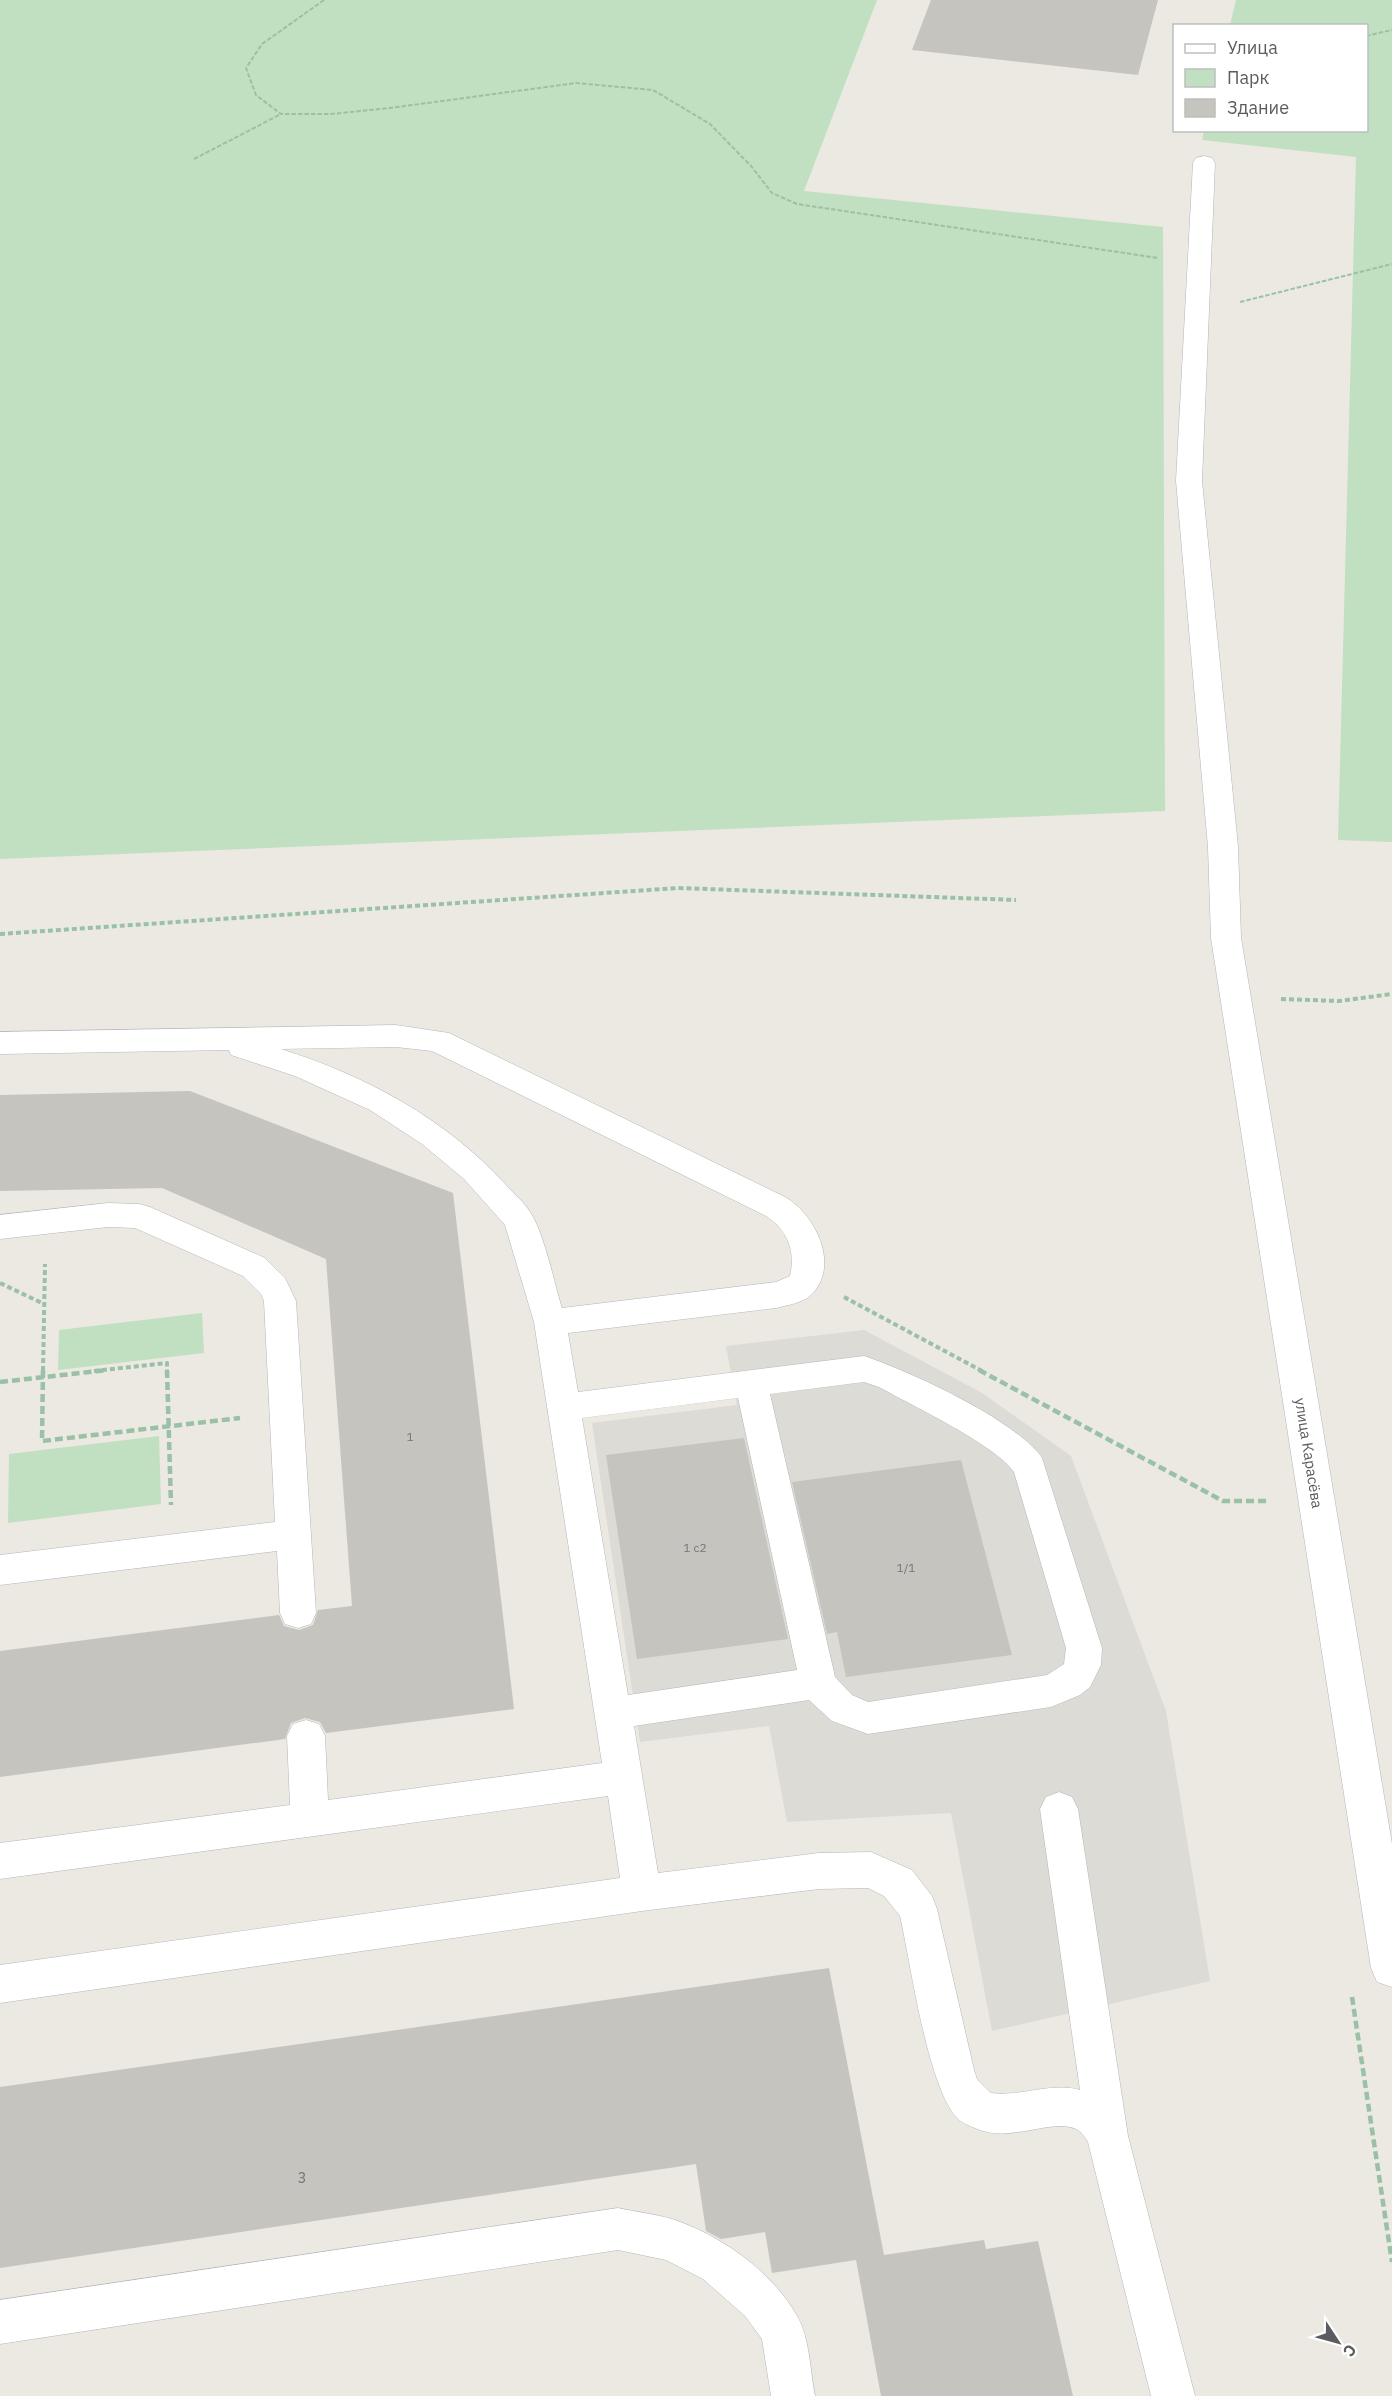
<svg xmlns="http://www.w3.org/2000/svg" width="1392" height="2396" viewBox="0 0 1392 2396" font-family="'IBM Plex Sans',sans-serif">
<rect width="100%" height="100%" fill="#ebe9e1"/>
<!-- industrial -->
<path fill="#dcdbd5" d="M864,1330L982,1393L1071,1456L1166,1711L1210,1981L992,2031L951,1813L787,1822L769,1726L640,1742L592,1423L737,1405L726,1346Z"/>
<!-- green -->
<path fill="#c0e0c1" d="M0,0H877L804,191L1163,227L1165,811L0,859Z
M1236,0H1392V842L1338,840L1356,157L1202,140L1204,131L1366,130V26L1230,25Z
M202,1313L204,1353L58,1370L59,1330Z
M159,1436L161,1504L8,1523L9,1454Z"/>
<!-- building -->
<path fill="#c6c4be" d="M931,0H1158L1138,75L912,50Z
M190,1091L453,1193L514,1709L326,1733L320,1722L305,1718L291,1723L285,1739L0,1777V1651L279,1615L284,1626L299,1630L313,1625L318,1610L352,1606L326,1259L162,1188L0,1191V1095Z
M744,1438L788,1639L637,1659L606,1455Z
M961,1460L1012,1655L846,1677L837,1632L827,1634L792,1482Z
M829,1968L884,2255L984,2240L986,2249L1038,2241L1073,2396H881L856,2260L772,2273L765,2232L721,2239L706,2231L696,2164L0,2268V2087Z"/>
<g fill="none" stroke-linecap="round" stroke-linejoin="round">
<defs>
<path id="lane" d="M396,1025L449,1033L785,1197C815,1214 841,1266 811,1295C803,1303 787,1305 776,1308L568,1333L578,1392L864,1356C909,1371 1016,1420 1042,1458L1102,1648L1101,1665L1090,1687L1080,1695L1051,1707L868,1734L832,1721L809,1700L634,1726L658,1873L819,1853L871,1852L912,1870L932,1896L937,1909L974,2070L977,2079L991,2093C1020,2097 1051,2082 1080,2090L1040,1809L1046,1797L1059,1792L1072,1797L1078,1809L1128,2136L1195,2396H1151L1088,2142C1085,2137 1081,2131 1076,2129C1052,2118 1011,2143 977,2129C970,2126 962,2123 957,2118C927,2085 911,1964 900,1916L884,1896L868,1888L819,1889L642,1911L0,2003V1965L620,1878L608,1796L0,1879V1843L290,1805L287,1736L293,1724L306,1720L319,1724L325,1736L328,1800L602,1763L534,1322L505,1225L464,1179L422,1144L370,1110L295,1076L231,1055L229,1050L0,1054V1032ZM396,1047L432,1051L766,1216C787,1229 796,1251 790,1276L776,1282L562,1308C554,1283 544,1232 530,1212C524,1202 514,1194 506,1185C445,1118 366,1076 281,1049ZM864,1382L879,1387C911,1405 996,1445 1014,1472L1066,1648L1064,1664L1047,1675L868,1702L852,1695L835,1677L770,1394ZM738,1398L797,1670L628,1695L582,1418Z
M108,1203L139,1204L150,1207L265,1258L285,1278L296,1301L316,1613L311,1624L298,1628L285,1624L280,1613L277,1551L0,1585V1555L275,1522L264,1301L261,1294L243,1276L135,1228L108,1227L0,1239V1215Z
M618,2208C636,2212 655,2214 672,2219C720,2235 772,2271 797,2316C810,2338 810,2371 815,2396H771L762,2339L745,2316L703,2279L666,2260L618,2250L0,2344V2300Z"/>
<path id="street" d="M1204,156L1212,158L1215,163L1202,481L1238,847L1241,938L1392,1844V1987L1377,1982L1371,1968L1211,938L1208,847L1176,481L1193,163L1196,158Z"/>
</defs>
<!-- lane casing -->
<use href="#lane" stroke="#b4b6ba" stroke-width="1"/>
<!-- street casing -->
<use href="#street" stroke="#b4b6ba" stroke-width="1"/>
<!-- path-far2 -->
<path stroke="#9ac0a6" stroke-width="2" stroke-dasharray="4.5 2" stroke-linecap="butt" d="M324,0L262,44L246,68L256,95L281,114H331L390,108L576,83L653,90L710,124L751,166L772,193L797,204L1158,258
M1366,36L1392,30
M194,159L281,114
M1240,302L1392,264"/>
<!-- path-far1 -->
<path stroke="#9ac0a6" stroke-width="4" stroke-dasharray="5 3" stroke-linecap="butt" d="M0,934L678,888L1016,900
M1281,999L1339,1001L1392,994
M0,1283L44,1304
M844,1297L982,1371
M43,1371L45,1264
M94,1371L167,1363V1371"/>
<!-- path -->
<path stroke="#9ac0a6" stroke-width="4.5" stroke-dasharray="8 4" stroke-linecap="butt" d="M43,1370L42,1441L240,1418
M167,1370L171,1505
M979,1370L1223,1501H1269
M0,1382L107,1370
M1352,1997L1392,2262"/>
<!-- lane -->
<use href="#lane" fill="#fff" fill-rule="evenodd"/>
<!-- street -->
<use href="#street" fill="#fff" fill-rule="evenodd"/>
</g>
<g text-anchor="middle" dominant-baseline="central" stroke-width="4.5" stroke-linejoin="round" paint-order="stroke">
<!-- number labels -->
<g font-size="12" fill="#757678">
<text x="410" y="1436">1</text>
<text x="695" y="1547">1 с2</text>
<text x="906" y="1567">1/1</text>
</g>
<!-- street labels -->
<g font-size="15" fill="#5a5c60" stroke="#fff">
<text transform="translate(1309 1453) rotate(81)">улица Карасёва</text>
</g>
<!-- near-number labels -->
<g font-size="15" fill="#757678">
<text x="302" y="2177">3</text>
</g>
</g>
<!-- legend -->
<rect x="1173" y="24" width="195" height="108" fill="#ffffff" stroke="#bdbebf" stroke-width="1.5"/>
<rect x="1185" y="44" width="30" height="9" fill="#ffffff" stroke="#bdbebf" stroke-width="1.5"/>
<text x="1227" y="54" font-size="18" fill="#5a5c60">Улица</text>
<rect x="1185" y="69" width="30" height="18" fill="#c0e0c1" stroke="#bdbebf" stroke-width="1.5"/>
<text x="1227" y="84" font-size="18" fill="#5a5c60">Парк</text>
<rect x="1185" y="99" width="30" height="18" fill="#c6c4be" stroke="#bdbebf" stroke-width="1.5"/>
<text x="1227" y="114" font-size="18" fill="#5a5c60">Здание</text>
<!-- north arrow -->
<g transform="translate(1338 2342) rotate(126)" stroke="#ffffff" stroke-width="4.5" paint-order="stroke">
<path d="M0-4.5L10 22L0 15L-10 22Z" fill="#5a5c60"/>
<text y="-9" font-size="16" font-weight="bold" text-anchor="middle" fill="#5a5c60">С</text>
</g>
</svg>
